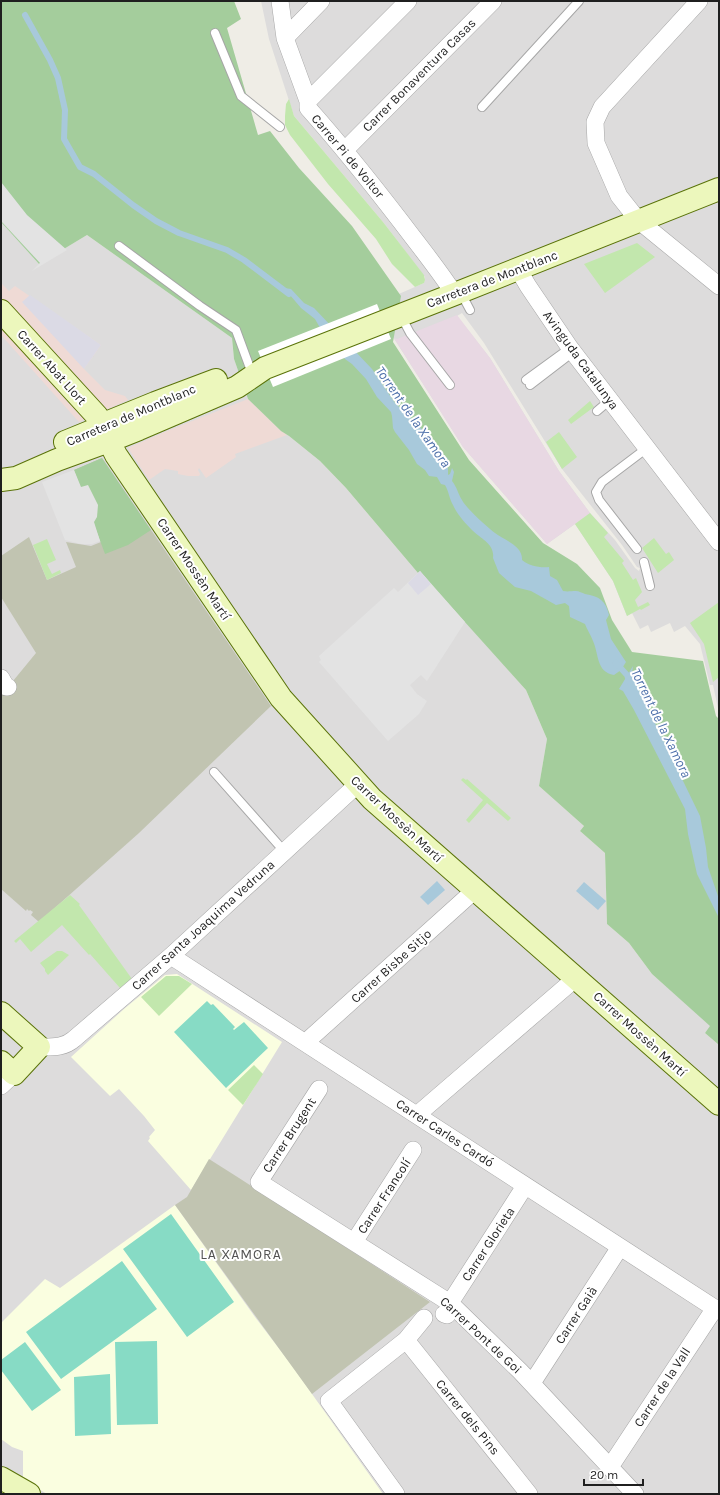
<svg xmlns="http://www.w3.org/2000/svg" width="720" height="1495" viewBox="0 0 720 1495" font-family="Karla,sans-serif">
<rect width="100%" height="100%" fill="#efede6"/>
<!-- residential -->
<path fill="#dddcdc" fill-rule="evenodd" d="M261,1H719V713L713,685H710L700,644L685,626L674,632L670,623L651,632L648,625L640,629L632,613L627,616L613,581L575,524L547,544L463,447L432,398L393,337L385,300L424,283L425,277L383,222L294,116L269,39ZM462,313L484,343L562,469L622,545L637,567L640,568L639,571L635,568L615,540L590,513L559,471L490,358L457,316Z
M1,222L39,264L87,235L232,338L234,359L248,399L281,431L289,436L320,461L346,488L418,573L420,571L526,690L547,739L539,786L584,826L580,831L605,853L607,924L629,943L652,974L711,1026L705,1033L719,1045V1494H1Z"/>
<!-- commercial -->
<path fill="#efdad5" d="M1,283L9,291L15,286L101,345L84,369L105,390L125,396L128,400L79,422L1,335Z
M248,399L281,431L287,435L235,454L236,457L206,478L199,468L198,470L200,474L199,476H188L178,474V471L165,469L149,480L128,448L167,431Z"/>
<!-- industrial -->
<path fill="#e8d8e3" d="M457,315L490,358L559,471L590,513L547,544L463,447L394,338L397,339Z"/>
<!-- education -->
<path fill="#fafee0" d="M177,974L282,1042L191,1190L148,1141L150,1138L149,1137L155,1130L144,1116L119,1089L110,1096L71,1057L124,1009L165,975Z
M175,1205L255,1317L290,1363L383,1494H47L23,1480V1451L12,1447L1,1439V1323L45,1279L60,1288Z"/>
<!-- construction -->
<path fill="#c1c4b1" d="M102,458L271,706L139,833L39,922L31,915L33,912L30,910L29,911L27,909L26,911L1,889V695H2L13,681L36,653L1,597V556L29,537L47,580L76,567L66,542L91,546L101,542L74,470Z
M209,1159L239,1178L430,1302L312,1394L175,1205L187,1197Z"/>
<!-- grass -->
<path fill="#c2e7ad" d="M289,99L294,116L383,222L424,275L425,280L424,283L415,287L392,264L376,239L328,184L290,135L285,125V116L286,104Z
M637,243L655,257L605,293L584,264Z
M590,401L594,407L571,424L568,420Z
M559,432L577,457L562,469L546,442Z
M590,513L608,533L604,537L624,561L622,563L633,580L636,578L642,592L635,600L638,607L648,602L650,605L641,610L640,609L627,616L613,581L575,524Z
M654,538L666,554L669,552L674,560L658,573L642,548Z
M47,539L56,560L47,564L52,574L60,570L61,573L47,580L33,545Z
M719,602V631L718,632L719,634V677L713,682L704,644L690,623Z
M463,778L466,780L467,779L511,818L508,821L487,803L469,823L466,820L483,800L461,780Z
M70,895L80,904L79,905L132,979L120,988L90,954L89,955L62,925L31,952L20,939L16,943L14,941Z
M57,951H62L69,955L48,975L45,971V969L40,963Z
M166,976H179L192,984L159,1016L141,997Z
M254,1065L263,1074L243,1105L228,1090Z"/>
<!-- forest -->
<path fill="#a4cd9c" d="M1,1H234L241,19L227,28L258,135L270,131L299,168L352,226L401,296L393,342L469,460L543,543L577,564L600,588L612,620L632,652L703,661L716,716L719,719V1045L705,1033L710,1026L652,974L629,943L607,924L605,853L580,831L584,826L539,786L547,739L526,690L420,572L418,573L346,488L320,461L289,436L281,431L248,399L234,359L232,338L87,235L39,264L1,222Z
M102,458L151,530L128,545L105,554L74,470Z"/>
<!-- pitch -->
<path fill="#87dbc5" d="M207,1001L211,1005L213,1004L235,1027L233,1029L234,1030L244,1022L268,1048L226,1088L174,1032Z
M171,1214L234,1302L187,1337L123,1249Z
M122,1261L157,1309L61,1379L26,1332Z
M157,1341L158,1424L117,1425L115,1342Z
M25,1342L61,1390L32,1411L1,1370V1360Z
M110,1374L111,1434L75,1436L74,1377Z"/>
<!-- parking -->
<path fill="#e3e3e3" d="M1,182L27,215L67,250L32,271L40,263L1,221Z
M74,470L81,487L88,485L98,505L97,517L94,522L100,541L92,544H81L65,540L42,482Z
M420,571L465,622L427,681L421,675L410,685L417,694L427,701L419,714L388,741L319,662L321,660L319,656L394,588L398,592Z"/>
<!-- plaza -->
<path fill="#dbdae5" d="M30,295L101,345L84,369L22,302Z
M420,571L431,584L418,595L408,583Z"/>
<!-- water -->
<path fill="#a8c9db" d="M284,288L291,289L304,303L314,308L372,369L395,403L428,435L436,446L437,456L448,458L444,463V466L448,468V475L450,474L452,468L454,472L452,481C457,487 458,494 462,500C465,507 488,528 495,533C504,540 523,546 522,560C529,566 540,568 549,567L550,576L557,580L563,591C568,592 571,591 576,591C579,591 582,593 585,594C599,596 606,601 609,615L606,620L611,639L626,662L621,670L614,675C596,672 599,654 593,641C591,635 587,630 585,624L570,617L569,606L565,603L556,605L531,591L515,587L499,573L493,558C495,544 481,539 472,530C465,523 457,514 453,505C449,498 449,492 445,485L441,484L437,477L429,476L425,470L417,464L409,450L395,432L393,428L392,416L391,412L377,397L366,379L352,364L345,359L319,326L315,319L301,308Z
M633,666L632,673L639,690L700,816L706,848L708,867L719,899V918L697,874L688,834L685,809L634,710L623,691L619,689Z
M437,881L445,890L428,905L420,897Z
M584,882L606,901L598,910L576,891Z"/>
<!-- pier -->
<path fill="#fff" d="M377,304L391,339L273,387L258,351Z"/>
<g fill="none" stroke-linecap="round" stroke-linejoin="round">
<!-- stream -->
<path stroke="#a8c9db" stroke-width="6" d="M25,15L50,60L58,78L65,110L64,139L80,167L94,174L133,205L156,221L179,233L227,250L244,260L289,294
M616,663L627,675L630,683"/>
<defs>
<path id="lane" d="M215,33L241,96L280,127
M482,107L579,1
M119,246L200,306L236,330L250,368
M461,293L470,310
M401,316L410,333L450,385
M526,380L570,348
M530,385L573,352
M597,411L610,400
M637,549L599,500L596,492L602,482L647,448
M644,562L650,586
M214,772L284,851"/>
<path id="street" d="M280,1L285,38L308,101V108C341,145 372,184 402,223C420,247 439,270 455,295
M699,1L602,107L595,122L596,143L619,196L638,220L719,286
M285,38L321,1
M308,101L408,1
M345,150L493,1
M518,269L528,286L570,348L719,542
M1,678L6,687H8
M171,956L719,1311
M306,1042L475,890
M39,1047C52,1047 64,1048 74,1039L171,956L358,784
M1,1086L14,1074
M319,1089L259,1182L450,1303L520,1371L635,1494
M418,1114L576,978
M354,1242L413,1150
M444,1314L447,1315L450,1303L525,1186
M406,1340L529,1494
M532,1383L620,1247
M610,1467L715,1308
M396,1494L329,1401L406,1340L424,1318"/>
<path id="secondary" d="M1,311L97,416L101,425
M109,441L116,455L281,698L372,799L719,1104
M65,442L92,431L101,425L155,403L216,380
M1,480L16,478L57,460L109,441L139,429L237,387L265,368L460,292L719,189
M1,1013L39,1047L14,1074L1,1062
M1,1478L29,1494"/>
</defs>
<!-- lane casing -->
<use href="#lane" stroke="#a6a6a6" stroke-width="10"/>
<!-- street casing -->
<use href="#street" stroke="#a6a6a6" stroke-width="18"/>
<!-- secondary casing -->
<use href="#secondary" stroke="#5a7309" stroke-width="24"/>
<!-- lane -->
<use href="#lane" stroke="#fff" stroke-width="8"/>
<!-- street -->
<use href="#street" stroke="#fff" stroke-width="17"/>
<!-- secondary -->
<use href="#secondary" stroke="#ecf7bc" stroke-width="22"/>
</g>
<g text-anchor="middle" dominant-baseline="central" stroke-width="4" stroke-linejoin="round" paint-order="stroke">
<!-- street labels -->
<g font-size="13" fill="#1f1f1f" stroke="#fff">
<text transform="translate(419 75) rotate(-45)">Carrer Bonaventura Casas</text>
<text transform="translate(348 156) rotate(50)">Carrer Pi de Voltor</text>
<text transform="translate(492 279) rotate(-21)">Carretera de Montblanc</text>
<text transform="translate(581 360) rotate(54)">Avinguda Catalunya</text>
<text transform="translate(52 367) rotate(48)">Carrer Abat Llort</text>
<text transform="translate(131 415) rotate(-23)">Carretera de Montblanc</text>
<text transform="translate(194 569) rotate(56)">Carrer Mossèn Martí</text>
<text transform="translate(397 819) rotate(43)">Carrer Mossèn Martí</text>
<text transform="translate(203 925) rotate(-42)">Carrer Santa Joaquima Vedruna</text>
<text transform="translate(391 966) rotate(-42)">Carrer Bisbe Sitjo</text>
<text transform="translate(640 1034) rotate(42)">Carrer Mossèn Martí</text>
<text transform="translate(445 1133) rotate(33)">Carrer Carles Cardó</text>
<text transform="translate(289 1135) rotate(-57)">Carrer Brugent</text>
<text transform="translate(384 1196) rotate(-57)">Carrer Francolí</text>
<text transform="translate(488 1244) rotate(-57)">Carrer Glorieta</text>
<text transform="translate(576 1315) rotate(-57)">Carrer Gaià</text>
<text transform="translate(481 1335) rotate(43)">Carrer Pont de Goi</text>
<text transform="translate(662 1387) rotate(-57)">Carrer de la Vall</text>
<text transform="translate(468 1417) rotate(51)">Carrer dels Pins</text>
</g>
<!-- water labels -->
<g font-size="14" font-style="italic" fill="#4f71ab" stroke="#fff">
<text transform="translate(413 417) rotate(55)">Torrent de la Xamora</text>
<text transform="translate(661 723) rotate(64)">Torrent de la Xamora</text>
</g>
<!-- neighbourhood labels -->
<g font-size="14" letter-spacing="1" fill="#525252" stroke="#fff">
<text x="241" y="1254">LA XAMORA</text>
</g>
</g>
<!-- border -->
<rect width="720" height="1495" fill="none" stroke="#1f1f1f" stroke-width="4"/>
<!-- scale -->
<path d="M584 1479v6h59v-6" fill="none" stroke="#1f1f1f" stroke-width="2"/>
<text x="590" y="1479" font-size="12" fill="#1f1f1f" stroke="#ffffff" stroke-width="3" paint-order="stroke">20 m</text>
</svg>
